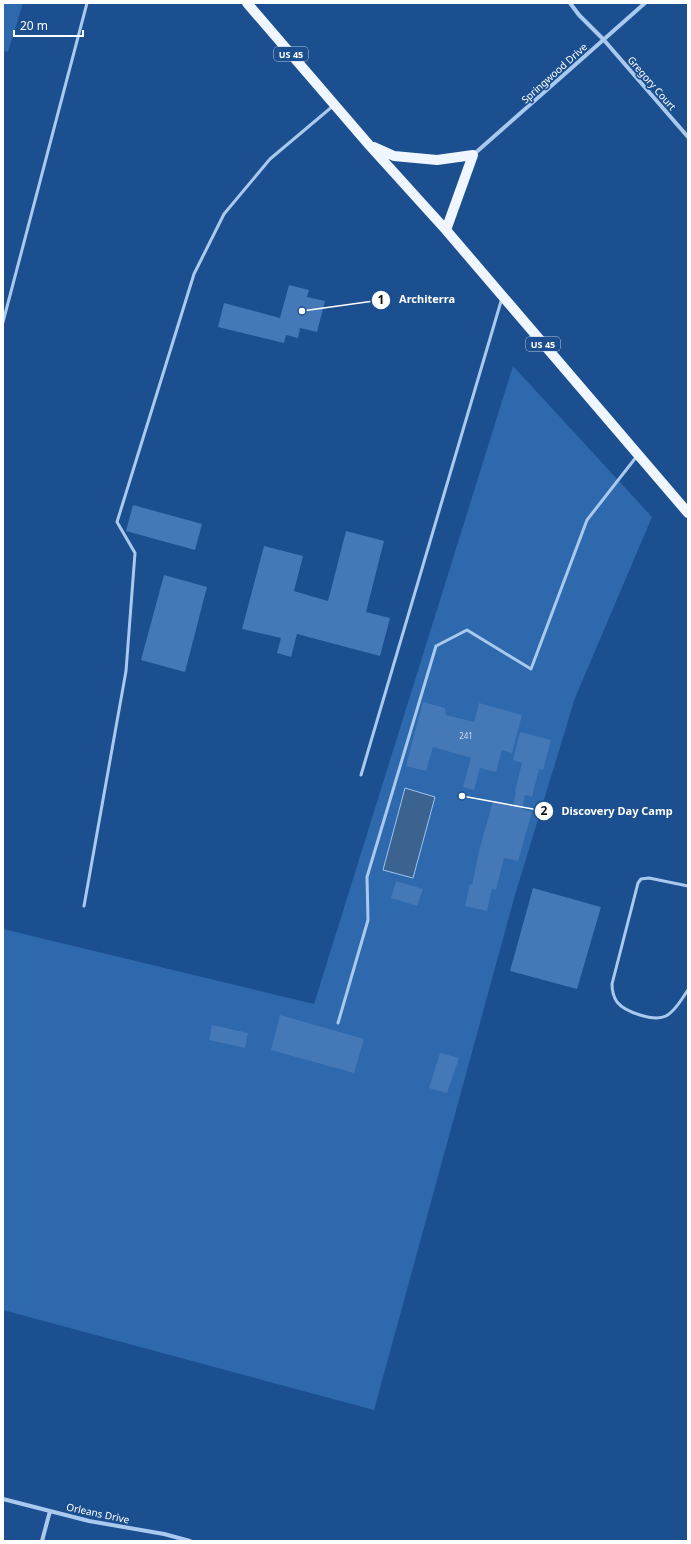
<svg xmlns="http://www.w3.org/2000/svg" width="691" height="1544" viewBox="0 0 691 1544" font-family="'Noto Sans',sans-serif">
<rect width="100%" height="100%" fill="#1b4f8f"/>
<!-- green -->
<path fill="#2e69ad" d="M3,3H23L8,52L3,51Z
M513,366L652,517L575,698L515,895L374,1410L3,1310V929L314,1004Z"/>
<!-- water -->
<path fill="#3c6290" stroke="#9cc4f0" d="M405,788L435,797L413,878L383,870Z"/>
<!-- building -->
<path fill="#4478b7" d="M289,285L309,290L307,297L325,301L317,332L300,328L298,338L286,335L284,343L218,327L224,303L280,318Z
M133,505L202,524L195,550L126,531Z
M346,531L384,541L366,612L390,618L380,656L297,634L291,657L277,653L281,638L242,629L264,546L303,556L294,591L328,601Z
M164,575L207,587L185,672L141,660Z
M423,702L445,708L446,715L474,722L479,703L522,715L512,753L502,750L496,772L480,768L474,790L463,787L471,758L433,747L426,771L406,766Z
M520,732L551,740L543,770L539,769L532,797L525,795L522,809L532,812L518,861L504,858L496,890L492,889L487,911L465,906L470,884L472,885L479,851L493,801L513,806L516,792L515,791L522,763L513,760Z
M396,881L423,889L417,906L391,898Z
M533,888L601,907L577,989L510,971Z
M280,1015L364,1039L354,1073L271,1050Z
M212,1025L248,1033L245,1048L209,1040Z
M440,1053L459,1058L447,1093L429,1088Z"/>
<g fill="none" stroke-linecap="round" stroke-linejoin="round">
<!-- service -->
<path stroke="#a9c9ee" stroke-width="3" d="M3,322L87,3
M361,775L502,298
M688,886L649,878L641,879L638,883L612,984C612,991 613,996 617,1002C625,1012 654,1022 666,1016C676,1011 682,998 688,990
M84,906L126,671L135,553L117,522L194,274L224,214L270,159L333,106
M338,1023L368,920L367,877L436,646L467,630L531,669L587,520L637,456"/>
<!-- minor -->
<path stroke="#a9c9ee" stroke-width="4" d="M570,3L579,15L603,39L688,137
M473,155L645,3
M3,1499L89,1521L164,1534L190,1541
M42,1541L50,1511"/>
<!-- primary -->
<path stroke="#f0f6ff" stroke-width="10" d="M247,3L370,146L446,230L688,513
M374,147L394,156L437,160L473,155L446,230"/>
</g>
<g text-anchor="middle" dominant-baseline="central" stroke-width="3.5" stroke-linejoin="round" paint-order="stroke">
<!-- number labels -->
<g font-size="8" fill="#d0dded">
<text x="466" y="735">241</text>
</g>
<!-- shield labels -->
<g fill="#1b4f8f" stroke="#bbcadd" stroke-width="1">
<rect x="274" y="47" width="34" height="14" rx="3"/>
<rect x="526" y="337" width="34" height="14" rx="3"/>
</g>
<g font-size="9" font-weight="bold" fill="#fff">
<text x="291" y="54">US 45</text>
<text x="543" y="344">US 45</text>
</g>
<!-- street labels -->
<g font-size="10" fill="#fff" stroke="#1b4f8f">
<text transform="translate(554 73) rotate(-42)">Springwood Drive</text>
<text transform="translate(652 83) rotate(49)">Gregory Court</text>
<text transform="translate(98 1513) rotate(12)">Orleans Drive</text>
</g>
</g>
<!-- callouts -->
<path fill="none" stroke="#fff" stroke-width="1.5" d="M302 311L381 300M462 796L544 811"/>
<g fill="#fff" stroke="#1b4f8f" stroke-width="1.5">
<circle cx="302" cy="311" r="4"/>
<circle cx="462" cy="796" r="4"/>
<circle cx="381" cy="300" r="10"/>
<circle cx="544" cy="811" r="10"/>
</g>
<g font-size="12" text-anchor="middle" font-weight="bold" fill="#111">
<text x="381" y="304">1</text>
<text x="544" y="815">2</text>
</g>
<g font-size="11" text-anchor="middle" font-weight="bold" fill="#fff" stroke="#1b4f8f" stroke-width="3.5" stroke-linejoin="round" paint-order="stroke">
<text x="427" y="303">Architerra</text>
<text x="617" y="815">Discovery Day Camp</text>
</g>
<!-- border -->
<rect width="691" height="1544" fill="none" stroke="#ffffff" stroke-width="8"/>
<!-- scale -->
<path d="M14 30v6h69v-6" fill="none" stroke="#ffffff" stroke-width="2"/>
<text x="20" y="30" font-size="12" fill="#ffffff" stroke="#1b4f8f" stroke-width="3" paint-order="stroke">20 m</text>
</svg>
